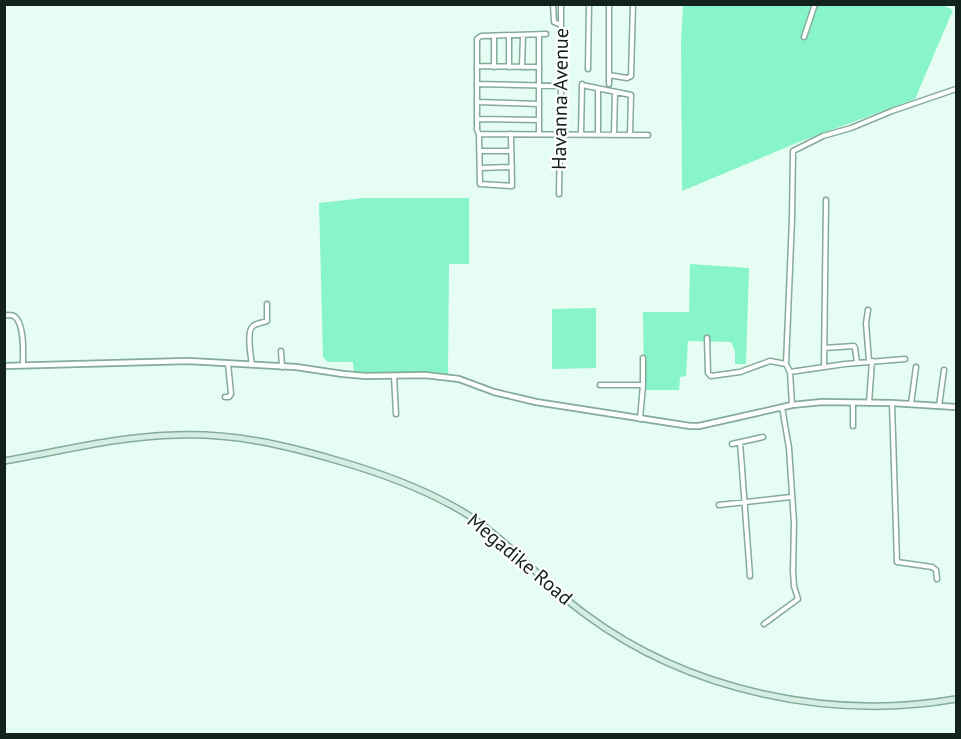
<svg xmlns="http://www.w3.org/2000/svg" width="961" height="739" viewBox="0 0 961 739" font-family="'PT Sans',sans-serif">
<rect width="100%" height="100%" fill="#e5fdf2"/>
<!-- green -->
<path fill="#88f4ca" d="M941,4L953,10L915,99L799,142L682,191L681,41L683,5Z
M364,198H469V264H449L448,374L354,373L353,362H328L323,357L319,203Z
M690,264L749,268L746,364H735V351L731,342L688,341L686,376L680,377L679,390H644L643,312H689Z
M596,308V368L552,369V309Z"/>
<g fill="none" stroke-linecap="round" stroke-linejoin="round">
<defs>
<path id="minor" d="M553,4L554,22L561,25
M509,35V67
M494,36V67
M804,37L815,4
M477,66L539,67
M522,67L523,35
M588,69L589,4
M609,75L627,78L631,76L633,4
M477,84L561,86
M609,84V4
M582,85L631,95L630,135
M477,102L539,104
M477,119L539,120
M479,134L648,135
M511,134L512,186L480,184L479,134L477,130V39L481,36L546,34
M539,134V35
M581,134L582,84
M598,135V89
M614,135L615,92
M479,151H511
M480,168L512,167
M559,194L561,86V4
M868,310L866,323L869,361
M4,315C7,315 12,315 14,316C25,323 23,354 23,365
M707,338L708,373L711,376L740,372L770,361L786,364
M824,348L854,346L855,348L857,363
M281,351L282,367
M252,365C251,357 246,331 253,326C256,323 263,323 267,321V304
M824,367L826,200
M790,372L845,364L905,359
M394,376L396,414
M600,385H643
M225,397H229L231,394L228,363
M853,403V426
M869,403L872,361
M892,403L897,562L932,567L936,570L937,579
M911,404L916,367
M792,405L790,372L786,364L792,219L793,151L823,136L851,128L892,111L956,89
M939,406L944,370
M640,419L643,385V358
M740,442L750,576
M732,444L763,437
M719,505L791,497
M764,624L798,599L794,586L793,571L794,523L789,448L782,407"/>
<path id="tertiary" d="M4,366L188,361L296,367L343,374L366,376L425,375L459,379L494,392L536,402L690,426H699L792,405L822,402L892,403L956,407"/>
<path id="secondary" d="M4,461C62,451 119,436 177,435C234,433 285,445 339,461C377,472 414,485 449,504C502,531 537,579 585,614C688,691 830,721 956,699"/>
</defs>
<!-- minor casing -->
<use href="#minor" stroke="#85ab9a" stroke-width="7"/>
<!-- tertiary casing -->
<use href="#tertiary" stroke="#85ab9a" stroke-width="8"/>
<!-- secondary casing -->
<use href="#secondary" stroke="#85ab9a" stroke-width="8"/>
<!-- minor -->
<use href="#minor" stroke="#fff" stroke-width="4"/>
<!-- tertiary -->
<use href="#tertiary" stroke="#fff" stroke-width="4.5"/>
<!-- secondary -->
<use href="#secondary" stroke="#d5eee4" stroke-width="5"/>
</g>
<g text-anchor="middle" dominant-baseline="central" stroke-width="4.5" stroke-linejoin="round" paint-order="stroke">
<!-- street labels -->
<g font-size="20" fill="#13221c" stroke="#fff">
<text transform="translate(560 99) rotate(-89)">Havanna Avenue</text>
<text transform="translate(520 559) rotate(40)">Megadike Road</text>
</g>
</g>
<!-- border -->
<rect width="961" height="739" fill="none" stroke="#13221c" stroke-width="12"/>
</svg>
